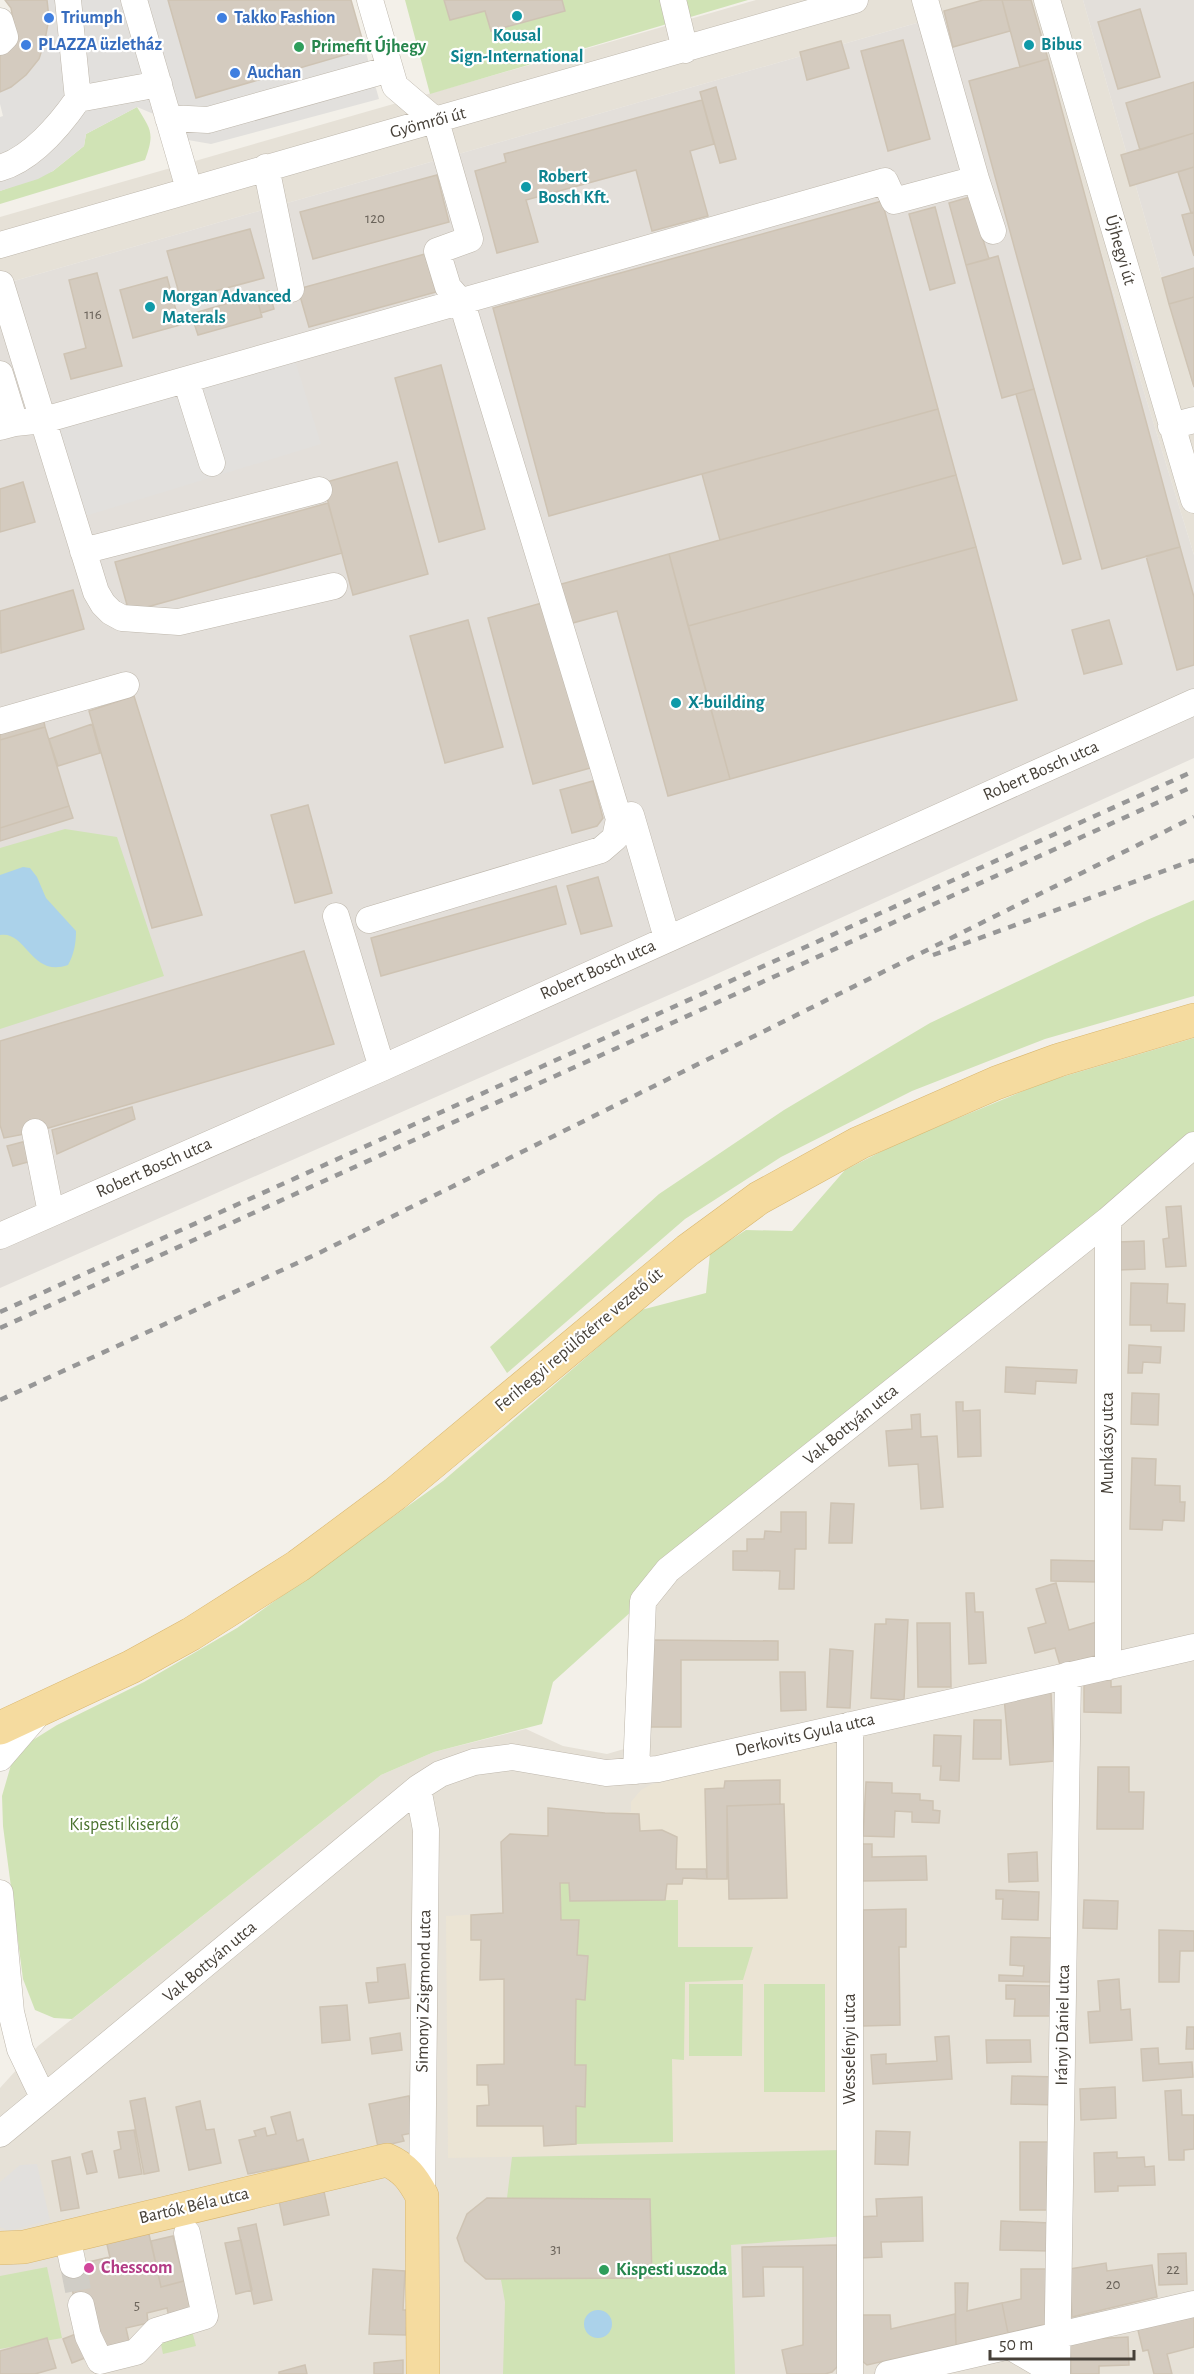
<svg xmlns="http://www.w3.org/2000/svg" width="1194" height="2374" viewBox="0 0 1194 2374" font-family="'Alegreya Sans',sans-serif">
<rect width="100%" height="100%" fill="#f3f0e9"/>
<!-- residential -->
<path fill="#e6e1d7" d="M756,0H997L0,285V217Z
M1024,0H1083L1194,391V555Z
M1194,1113V2374H0V2088L38,2046L381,1775L434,1752L526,1729L563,1746L607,1754L624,1749L630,1576Z"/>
<!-- industrial -->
<path fill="#e3dfda" d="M997,0H1024L1194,555V758L710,977L0,1288V285Z
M1083,0H1194V391Z"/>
<!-- education -->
<path fill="#ebe4d4" d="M836,1741L840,2103L843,2150L448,2158L446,1916L503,1913L501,1842L510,1834L547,1836L548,1808L605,1813L631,1812V1802L641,1790L650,1785L729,1762Z"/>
<!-- green -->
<path fill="#d0e3b5" d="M405,0H748L430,94Z
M137,107C151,130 155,133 145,160L0,204V191L53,171L84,146L86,134Z
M65,829L117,837L164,976L0,1029V848Z
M1194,900V996L1045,1039L912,1091L781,1157L685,1219L507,1373L490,1347L659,1194L784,1110L930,1023L1147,920Z
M1194,1038V1142L643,1601L553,1682L542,1724L434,1752L381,1775L72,2019L54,2018L35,2010L23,1979L3,1826L2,1796L13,1758L33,1740L57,1725L144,1682L237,1628L443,1481L641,1310L706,1293L710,1253L746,1230L792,1231L845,1170L898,1143L1045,1082Z
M560,1883H569L570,1901L678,1900V1947H753L743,1980L685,1982L684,2060L672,2059L673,2142L576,2144V2106L584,2107L586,2065H575L576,1999H585L587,1956L577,1955L578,1920H561Z
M689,1984H743L742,2056H689Z
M764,1984H825V2092H764Z
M843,2150L845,2236L731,2245L735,2374H503L505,2302L501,2280L486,2279L465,2261L457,2238L467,2214L507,2198L512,2157Z
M47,2267L62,2338L0,2349V2276Z
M191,2327L196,2346L163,2354L159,2335Z"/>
<!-- parking -->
<path fill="#e2e0dd" d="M47,0H168L196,98L365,49L379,99L211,144L188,140L156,115L137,107L86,134L84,146L53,171L38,179L0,191V117L3,116L0,104V92L11,87L26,75L39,59L45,40L49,18Z
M293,354L321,444L82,517L54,427Z
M37,2164L50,2220L9,2231L0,2227V2182L20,2165Z"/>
<!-- water -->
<path fill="#abd2ea" d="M23,867L30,868L37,877L46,898L76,931C76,944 74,954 68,965C31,978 26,930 0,935V875Z
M584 2324a14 14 0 1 1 28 0a14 14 0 1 1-28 0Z"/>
<!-- building -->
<path fill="#d4cbbf" stroke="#cec3b3" stroke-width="1.5" d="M5,0H47L49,18L45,40L39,59L26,75L11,87L0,92V55L5,50L14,25L11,8Z
M168,0H351L365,49L196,98Z
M444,0H562L565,11L491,31L485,11L450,20Z
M983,0H1002L1010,31L953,47L944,11Z
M1002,0H1031L1048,59L1020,67Z
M1140,9L1160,77L1118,89L1098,22Z
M903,40L930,139L888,151L861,51Z
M841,41L849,68L807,80L800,52Z
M1048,59L1180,547L1102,569L969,81Z
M1194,82V133L1140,150L1126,103Z
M716,87L736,159L720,163L700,92Z
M702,100L714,144L690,151L708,216L652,231L636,170L526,200L538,242L497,253L475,171L506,162L504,154Z
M1194,133V167L1130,186L1121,155Z
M1194,167V212L1191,213L1178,172Z
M437,175L449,222L313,259L300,212Z
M970,197L989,259L966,265L949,203Z
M882,201L938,409L549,516L493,308Z
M935,207L955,283L930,290L909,214Z
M1194,212V256L1182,215Z
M250,229L264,278L181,300L167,251Z
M425,254L436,292L309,327L298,289Z
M998,256L1034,389L1002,398L966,265Z
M1194,268V297L1169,304L1162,278Z
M97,273L122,366L71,379L64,354L86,348L69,280Z
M167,277L180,325L133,338L120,290Z
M269,291L274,309L261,313L256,295Z
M256,295L262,317L198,335L191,314Z
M1194,297V387L1169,304Z
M441,365L485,529L439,542L395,378Z
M1034,389L1081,559L1063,564L1016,394Z
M938,409L956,475L720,540L702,474Z
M397,462L428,574L353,595L323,483Z
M956,475L976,547L688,626L669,554Z
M23,482L35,522L0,532V489Z
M328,503L342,553L129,612L115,562Z
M976,547L1017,700L730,779L688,626Z
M1180,547L1194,597V665L1177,670L1146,556Z
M669,554L730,779L668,796L617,611L569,624L558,585Z
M73,590L84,629L1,653L0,611Z
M549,601L594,767L533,784L488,618Z
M468,620L503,747L445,763L410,636Z
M1109,620L1122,664L1084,674L1072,630Z
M134,696L202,915L152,928L89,711Z
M43,717L45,727L0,740V729Z
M92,724L100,753L58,766L49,739Z
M45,727L69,806L0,828V740Z
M593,781L603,818L597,826L572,833L560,790Z
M308,805L332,893L295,903L271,815Z
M69,806L73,818L0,841V828Z
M598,877L612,926L581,934L567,886Z
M556,886L566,924L381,976L371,938Z
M304,951L334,1044L35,1132L4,1138L0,1125V1041Z
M132,1107L135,1119L57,1154L52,1130Z
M34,1139L39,1159L13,1166L7,1146Z
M1181,1206L1186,1266L1166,1267L1163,1239L1169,1238L1166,1207Z
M1144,1241L1145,1269L1118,1270V1242Z
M1131,1283L1168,1284L1167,1303L1185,1304L1184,1331H1151V1325H1130Z
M1129,1345L1161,1347L1160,1363L1143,1362L1142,1373H1128Z
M1006,1367L1077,1370L1076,1383L1036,1381L1035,1394L1005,1392Z
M1132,1393L1159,1394L1158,1425L1131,1424Z
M956,1402H963V1411L980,1410L981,1456L958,1457Z
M920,1414L921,1437L937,1436L943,1507L921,1509L918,1464L889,1466L886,1431L912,1429L911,1415Z
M1132,1458L1156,1459L1155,1485L1180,1486V1502H1185L1184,1521L1163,1520L1162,1530L1130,1529Z
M831,1503L854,1504L852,1543H829Z
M781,1512H806V1549H795L794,1589H779L780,1571L733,1570V1551H747V1539H764L765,1531L781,1532Z
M1051,1560L1098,1561L1097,1582L1051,1581Z
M1056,1583L1069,1630L1097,1622L1106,1653L1060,1665L1055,1648L1035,1653L1028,1628L1046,1623L1036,1589Z
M966,1593H974L975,1612H983L986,1663L969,1664Z
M886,1619L908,1620L904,1700L871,1698L875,1624H886Z
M917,1623H950L951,1687H918Z
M650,1640L778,1641V1660H681V1727H649Z
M830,1649L853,1651L850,1708L827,1707Z
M780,1672H805L806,1710L781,1711Z
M1084,1680H1111V1687L1121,1686V1713L1084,1712Z
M1051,1693L1054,1761L1010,1765L1004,1697Z
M974,1720H1001V1759H973Z
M934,1735L961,1736L959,1781L940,1780L941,1766H933Z
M1098,1767H1129V1792H1144L1143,1829H1097Z
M780,1780V1804L727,1806V1879H707L705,1789L724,1788L725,1781Z
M866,1782L892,1783V1793L920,1794V1800L933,1801V1810L940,1811L939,1823L912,1822V1812L895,1811L894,1837L863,1836Z
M784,1804L787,1898L729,1899L727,1806Z
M548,1808L605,1813L639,1814L640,1831L662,1830L677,1837L676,1869H706L707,1879L683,1878L682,1884H667L665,1900L570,1901L569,1883H560L561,1920H579L577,1955L588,1956L585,2000L576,1999L575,2065H586L585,2107L576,2106V2144L544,2146L543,2126H477V2106L489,2105L488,2085H477V2065L504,2064V1979L480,1980L481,1940H471V1915L503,1913L501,1842L510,1834L548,1836Z
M860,1844H872V1857L926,1856L927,1880L861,1881Z
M1037,1852L1038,1881L1009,1882L1008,1854Z
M996,1890L1039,1892L1038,1920L1002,1919L1003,1899H996Z
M1084,1900L1118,1901L1117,1929L1083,1928Z
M906,1909V1947H899L900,2025L863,2026V1910Z
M1159,1930L1194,1931V1951H1180L1179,1982H1159Z
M1011,1937L1052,1938L1050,1982L999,1981V1975L1023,1976L1024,1966L1010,1965Z
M405,1964L409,1998L369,2003L366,1983L378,1982L377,1968Z
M1119,1979L1121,2010L1130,2009L1132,2040L1090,2043L1088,2012L1100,2011L1098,1981Z
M1006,1985L1052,1986V2016H1014L1015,1999H1006Z
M347,2005L350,2040L322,2043L320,2007Z
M1187,2027H1194V2049H1186Z
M400,2033L402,2050L372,2054L370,2038Z
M949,2036L952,2079L873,2084L871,2055L886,2054V2064L937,2061L935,2037Z
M986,2040H1030L1031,2062L987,2063Z
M1158,2048L1159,2064L1192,2062L1193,2077L1143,2081L1141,2049Z
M1012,2076L1058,2077L1057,2105L1011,2104Z
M1115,2087L1116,2118L1081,2120L1080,2089Z
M1181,2090L1182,2115H1194V2149L1184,2150V2160H1169L1165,2091Z
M409,2096L417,2132L402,2135L404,2141L378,2147L369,2104Z
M145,2098L159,2171L144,2174L130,2101Z
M200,2101L206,2130L214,2129L221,2163L189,2170L176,2107Z
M290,2112L297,2141L303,2139L309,2162L248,2174L239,2140L256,2136L254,2131L265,2128L267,2136L276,2134L271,2117Z
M134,2130L142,2174L119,2178L114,2151L121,2149L118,2132Z
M876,2131L910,2132L908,2165L875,2164Z
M1020,2142H1055V2167H1047V2210H1020Z
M92,2151L97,2172L87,2174L82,2154Z
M1117,2152V2158L1144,2157L1145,2167L1154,2166L1155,2185L1118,2186V2191L1095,2192L1094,2153Z
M70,2157L79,2208L61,2211L52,2161Z
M323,2187L329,2215L284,2225L278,2196Z
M922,2197L923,2241L881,2242L882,2257L859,2258L858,2217L877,2216L876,2199Z
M487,2198L650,2199L652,2278L486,2279L465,2261L457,2238L467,2214Z
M1001,2221L1050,2223L1049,2251L1000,2250Z
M256,2224L272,2300L254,2304L238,2228Z
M148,2230L156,2265L114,2275L106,2240Z
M173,2236L184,2281L161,2287L151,2241Z
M241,2240L252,2290L236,2294L225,2243Z
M837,2245L838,2366L832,2372L825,2374H787L782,2350L803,2345V2267H763L764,2296L743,2297L742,2247Z
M1186,2253L1187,2284L1159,2285L1158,2254Z
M110,2257L114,2275L156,2265L161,2287L184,2281L191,2312L169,2317L167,2308L147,2313L148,2323L126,2328L130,2346L98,2349L76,2306L67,2267Z
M1106,2263L1107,2271L1152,2265L1157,2297L1072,2317L1070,2269Z
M373,2269L405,2271L403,2310H408L406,2335L369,2334Z
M1021,2269H1051L1047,2324L1008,2333L1002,2303L1021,2299Z
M955,2283H968L967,2311L1002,2303L1008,2333L956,2345Z
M1194,2311V2347L1167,2354L1172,2374H1154L1148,2350L1143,2351L1137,2326Z
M955,2314L956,2345L867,2365L861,2360V2315H890L891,2329Z
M81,2332L90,2356L72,2363L63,2339Z
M1128,2337L1129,2365L1099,2366V2374H1071L1070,2340Z
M47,2338L56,2368L35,2374H0V2351Z
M403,2360V2374H374V2363Z
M305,2365L307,2374H279V2372Z"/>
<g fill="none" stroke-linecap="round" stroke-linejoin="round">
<!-- minor-tunnel -->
<path stroke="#d0cdc6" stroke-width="26" stroke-dasharray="26 13" stroke-linecap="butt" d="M73,2265L81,2305"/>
<defs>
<path id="minor" d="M68,0L78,99
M134,0L189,189
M673,0L685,50
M925,0L976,179L993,231
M1047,0L1194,500
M0,21L5,37L0,42
M168,118L208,120L390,69
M266,167L291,289
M0,168C31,159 60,125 78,99L159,84
M0,245C284,161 571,83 855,0
M1,284L96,592L103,604L111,612L122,618L179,622L334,586
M0,374L15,423
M186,380L212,463
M1171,426L1194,420
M0,427L15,423L44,420L885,181L894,201L976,179
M83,551L319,490
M0,721L126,685
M619,819L631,815L667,938
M336,916L382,1068
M369,920L601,850L615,838L619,819L462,303L448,287L437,251L470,239L436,121L395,86L370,0
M35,1132L51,1213
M0,1236L382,1068L1194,702
M1108,1667V1220
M0,1758L37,1715
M636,1771L643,1601L668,1570L1108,1220L1194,1145
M418,1788L426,1830L422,2196
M0,1893L11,2012L20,2049L43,2097
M0,2134L418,1788L440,1774L474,1762L512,1757L606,1773L658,1769L1194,1647
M67,2236L73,2265
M81,2305L88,2336L100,2361L136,2352L156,2331L205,2316L187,2233
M1011,2347L1040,2364L1046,2374
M850,2374V1725
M888,2374L1194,2304
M1057,2374L1068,1675"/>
<path id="major" d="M0,1728L131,1667L191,1634L298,1566L395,1494L688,1250L759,1198L859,1143L996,1083L1059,1060L1194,1020
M0,2248L24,2247L387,2160C405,2168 413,2179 422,2196L423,2374"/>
</defs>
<!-- minor casing -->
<use href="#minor" stroke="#beb7ac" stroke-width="27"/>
<!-- major casing -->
<use href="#major" stroke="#d9b770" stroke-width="34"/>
<!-- minor -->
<use href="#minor" stroke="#fff" stroke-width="26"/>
<!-- major -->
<use href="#major" stroke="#f5db9f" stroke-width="33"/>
<!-- rail -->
<path stroke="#979797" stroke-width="4.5" stroke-dasharray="8 8" stroke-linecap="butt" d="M933,955L1194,860
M0,1312L1194,771
M0,1328L1194,786
M0,1400L319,1253L1194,817"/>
</g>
<!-- markers -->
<g fill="#0f9aa8" stroke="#fff" stroke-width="2">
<circle cx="517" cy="16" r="6"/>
<circle cx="1029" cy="45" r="6"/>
<circle cx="526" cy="187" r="6"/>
<circle cx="150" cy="307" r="6"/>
<circle cx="676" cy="703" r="6"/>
</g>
<g fill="#3f7fe0" stroke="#fff" stroke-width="2">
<circle cx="49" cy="18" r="6"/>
<circle cx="222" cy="18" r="6"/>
<circle cx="26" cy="45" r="6"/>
<circle cx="235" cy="73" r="6"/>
</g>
<g fill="#2e9e5b" stroke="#fff" stroke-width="2">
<circle cx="299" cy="47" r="6"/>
<circle cx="604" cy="2270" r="6"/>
</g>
<circle fill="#d1479c" stroke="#fff" stroke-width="2" cx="89" cy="2268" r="6"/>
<g text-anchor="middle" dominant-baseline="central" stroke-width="4.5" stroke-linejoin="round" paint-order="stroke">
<!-- number labels -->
<g font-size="15" fill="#6a635a">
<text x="375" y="218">120</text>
<text x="93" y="314">116</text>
<text x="556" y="2249">31</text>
<text x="1173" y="2269">22</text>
<text x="1113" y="2284">20</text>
<text x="137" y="2305">5</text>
</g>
<!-- shop labels -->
<g font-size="18" font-weight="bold" fill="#366cbe" stroke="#fff" text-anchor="start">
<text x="61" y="18">Triumph</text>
<text x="234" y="18">Takko Fashion</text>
<text x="38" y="45">PLAZZA üzletház</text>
<text x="247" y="73">Auchan</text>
</g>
<!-- culture labels -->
<g font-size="18" font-weight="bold" fill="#0d838f" stroke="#fff" text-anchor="start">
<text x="517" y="36" text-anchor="middle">Kousal<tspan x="517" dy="21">Sign-International</tspan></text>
<text x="1041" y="45">Bibus</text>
<text x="538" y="177">Robert<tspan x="538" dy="21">Bosch Kft.</tspan></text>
<text x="162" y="297">Morgan Advanced<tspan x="162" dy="21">Materals</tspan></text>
<text x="688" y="703">X-building</text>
</g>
<!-- leisure labels -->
<g font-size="18" font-weight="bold" fill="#27864d" stroke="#fff" text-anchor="start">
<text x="311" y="47">Primefit Újhegy</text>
<text x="616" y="2270">Kispesti uszoda</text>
</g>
<!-- street labels -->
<g font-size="18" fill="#464038" stroke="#fff">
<text transform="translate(428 123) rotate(-15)">Gyömrői út</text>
<text transform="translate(1120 250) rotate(74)">Újhegyi út</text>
<text transform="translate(1041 771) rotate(-24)">Robert Bosch utca</text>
<text transform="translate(598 970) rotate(-24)">Robert Bosch utca</text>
<text transform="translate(154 1168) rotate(-24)">Robert Bosch utca</text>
<text transform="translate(579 1340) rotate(-40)">Ferihegyi repülőtérre vezető út</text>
<text transform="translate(851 1425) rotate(-39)">Vak Bottyán utca</text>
<text transform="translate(1108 1443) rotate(-90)">Munkácsy utca</text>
<text transform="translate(805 1735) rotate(-13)">Derkovits Gyula utca</text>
<text transform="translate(210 1962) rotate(-40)">Vak Bottyán utca</text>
<text transform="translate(424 1991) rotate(-89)">Simonyi Zsigmond utca</text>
<text transform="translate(1063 2025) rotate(-89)">Irányi Dániel utca</text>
<text transform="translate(850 2049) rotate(-90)">Wesselényi utca</text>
<text transform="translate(194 2206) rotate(-13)">Bartók Béla utca</text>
</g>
<!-- park labels -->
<g font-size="18" fill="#4b7330" stroke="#fff">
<text x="124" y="1825">Kispesti kiserdő</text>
</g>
<!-- hotel labels -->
<g font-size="18" font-weight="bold" fill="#b23c85" stroke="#fff" text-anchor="start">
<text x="101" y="2268">Chesscom</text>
</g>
</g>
<!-- scale -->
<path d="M990 2350v9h144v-9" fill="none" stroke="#464038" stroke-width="3"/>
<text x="999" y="2350" font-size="18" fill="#464038" stroke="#ffffff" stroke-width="4.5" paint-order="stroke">50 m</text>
</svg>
